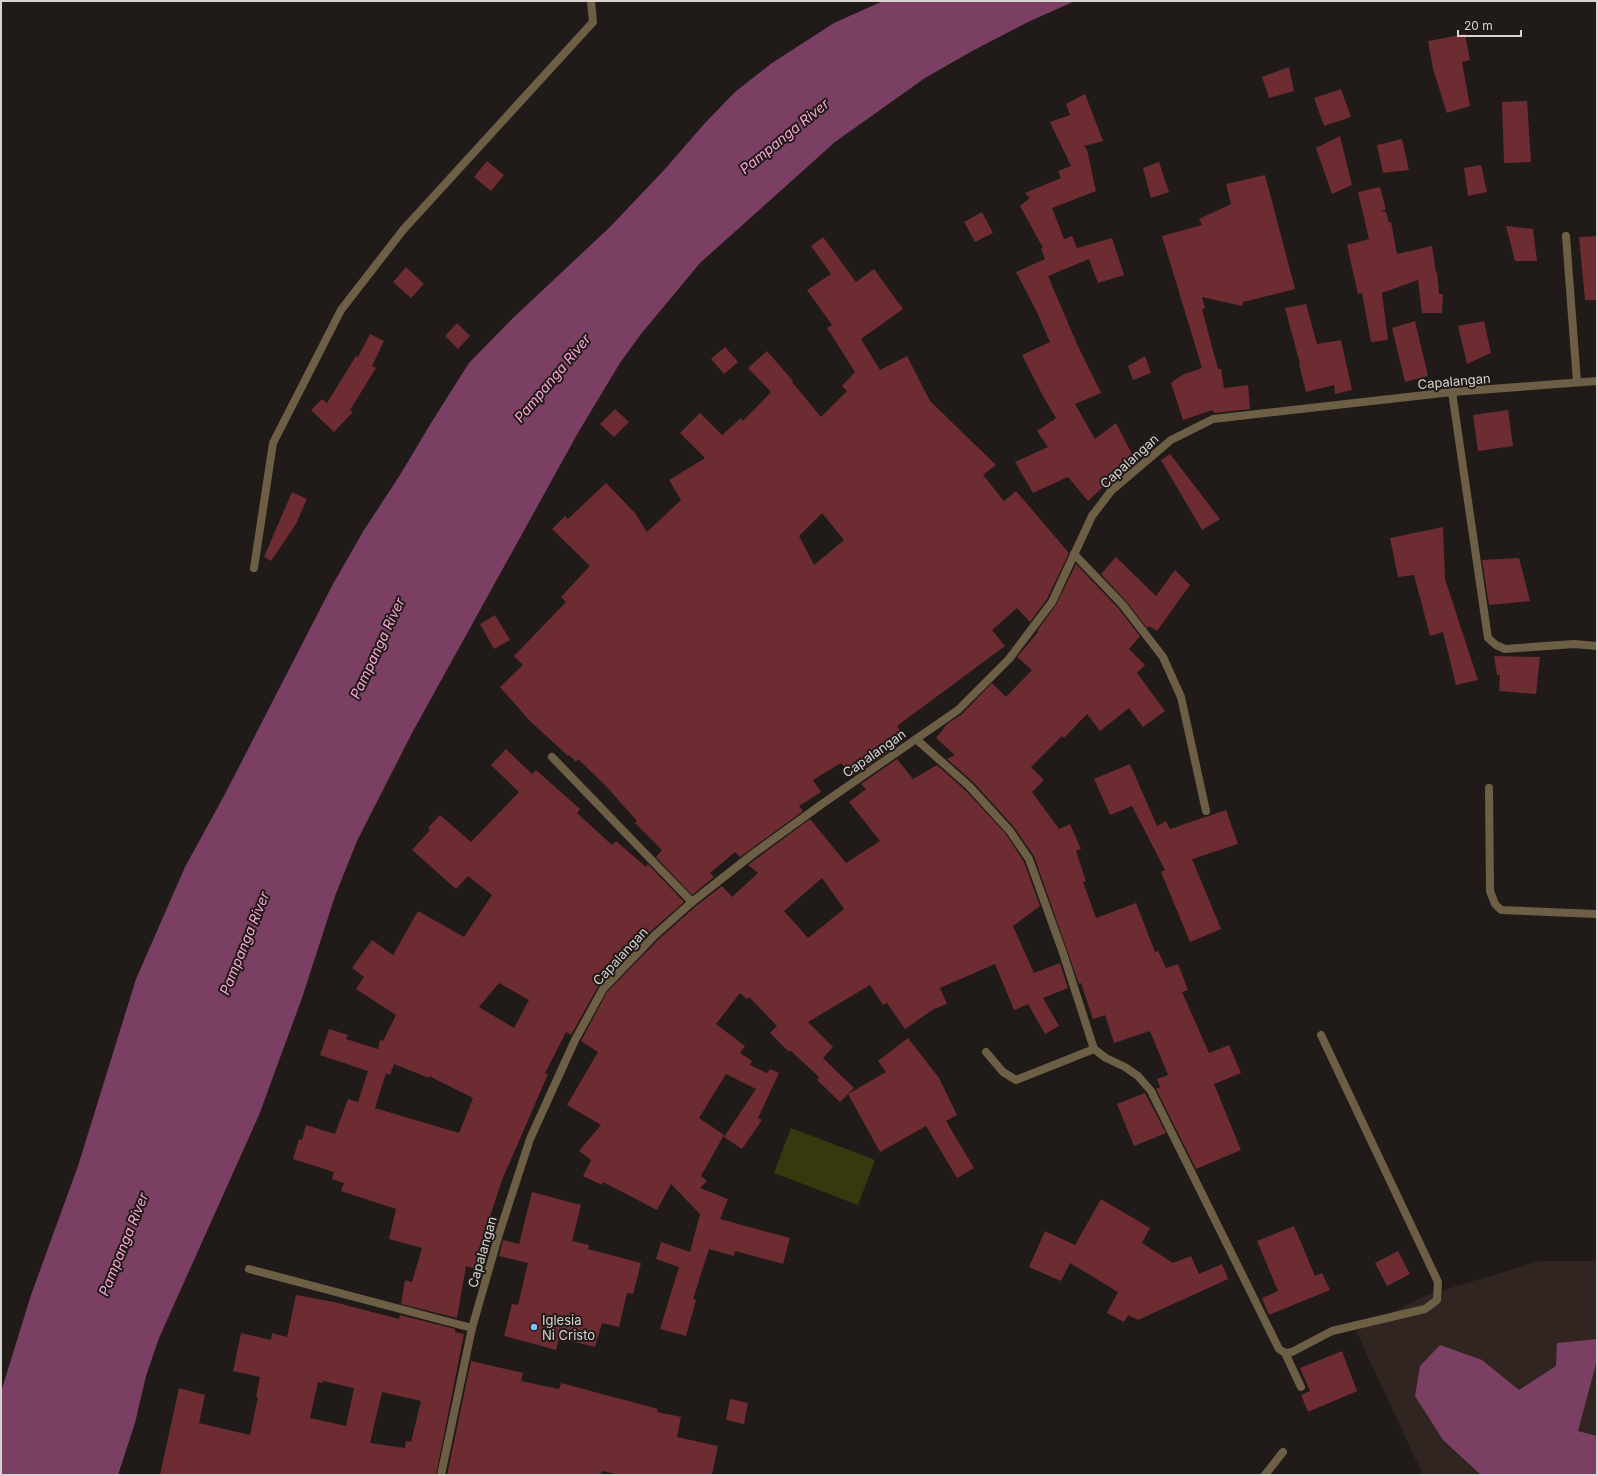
<svg xmlns="http://www.w3.org/2000/svg" width="1598" height="1476" viewBox="0 0 1598 1476" font-family="Inter,sans-serif">
<rect width="100%" height="100%" fill="#201b18"/>
<!-- built -->
<path fill="#302520" d="M1540,1261H1597V1475H1423L1356,1331L1427,1295Z"/>
<!-- green -->
<path fill="#36390e" d="M791,1128L875,1160L858,1205L774,1173Z"/>
<!-- water -->
<path fill="#7a3f63" d="M883,1H1075L1028,22L974,50L925,78L835,142L700,263L641,334L620,363L579,431L412,733L357,841L335,896L302,998L259,1115L159,1338L146,1376L135,1423L118,1475H1V1392L31,1295L78,1166L136,979L185,867L225,794L333,584L364,530L400,475L431,423L469,363L513,318L610,227L665,169L705,123L735,92L772,63L834,23Z
M1597,1339V1360L1578,1431L1597,1436V1475H1481L1443,1440L1415,1396L1420,1366L1440,1345L1482,1360L1519,1390L1556,1366L1557,1343Z"/>
<!-- building -->
<path fill="#6d2b32" fill-rule="evenodd" d="M1465,34L1470,60L1462,62L1470,106L1447,113L1433,69L1428,41Z
M1289,67L1294,91L1269,98L1262,77Z
M1341,89L1351,117L1324,126L1314,98Z
M1085,94L1103,141L1084,146L1087,150L1096,191L1052,208L1064,239L1072,236L1077,248L1112,238L1124,275L1098,283L1089,259L1048,276L1077,344L1101,393L1075,404L1095,439L1116,423L1134,458L1088,501L1068,477L1033,493L1015,462L1048,447L1037,431L1056,418L1044,398L1022,355L1050,342L1036,310L1016,272L1045,259L1041,249L1043,248L1020,206L1030,198L1025,193L1061,178L1058,171L1071,166L1050,122L1070,115L1066,104Z
M1527,101L1531,162L1504,163L1502,102Z
M1340,136L1352,185L1332,194L1316,148Z
M1402,139L1409,170L1383,173L1377,145Z
M487,161L504,175L491,191L474,177Z
M1159,162L1169,192L1151,198L1143,168Z
M1481,165L1487,192L1468,196L1464,168Z
M1265,175L1295,289L1243,302L1242,306L1202,297L1205,308L1202,309L1218,369H1221L1224,388L1248,385L1250,409L1214,413L1213,410L1183,420L1171,383L1182,375L1202,368L1162,236L1202,225L1199,219L1231,204L1226,184Z
M1380,187L1386,210L1380,211L1386,212L1389,223L1391,222L1397,254L1432,246L1436,273L1437,272L1439,294H1443L1442,313H1422L1418,280L1382,293L1388,340L1371,342L1362,293L1358,294L1347,245L1369,239L1358,192Z
M982,212L993,233L975,242L964,222Z
M1506,226L1533,229L1537,261H1515Z
M1597,236V300H1585L1579,237Z
M823,237L856,282L874,269L903,309L861,339L880,370L907,356L930,401L996,465L983,475L1004,501L1016,491L1069,553L1047,599L1030,622L1017,608L992,630L1005,646L897,726L901,732L885,742L891,750L853,776L841,763L813,780L821,792L799,806L803,811L740,857L735,852L710,873L714,877L692,895L656,857L662,850L635,823L637,821L606,786L578,759L576,762L569,755L568,756L529,720L500,687L523,665L514,656L566,602L561,597L590,566L552,529L565,516L568,519L606,483L635,513L647,532L681,500L669,480L705,458L680,433L700,413L722,435L741,418L743,421L771,392L748,368L767,351L793,381L792,382L821,417L847,391L842,386L855,372L827,328L832,325L807,290L831,274L811,246ZM822,513L844,540L814,565L799,536Z
M406,267L424,284L411,298L393,282Z
M1306,304L1317,344L1341,340L1352,390L1335,394L1334,385L1306,392L1299,364H1300L1285,308Z
M1415,321L1428,376L1405,382L1392,328Z
M1484,321L1491,353L1467,364L1458,326Z
M457,323L470,336L458,349L445,336Z
M370,334L384,341L372,366L376,368L350,410L353,412L334,432L311,410L322,399L327,403L356,356L358,357Z
M725,347L738,362L724,374L711,359Z
M1145,356L1151,373L1133,380L1128,366Z
M615,409L629,422L614,437L600,424Z
M1508,410L1513,446L1478,451L1473,415Z
M1170,454L1220,519L1202,530L1161,460Z
M292,492L307,499L296,524L271,561L264,557Z
M1443,527L1445,579L1478,680L1456,685L1443,632L1430,636L1414,575L1398,577L1390,538Z
M1116,557L1156,596L1175,570L1190,585L1157,631L1149,626L1147,628L1126,601L1101,574Z
M1519,558L1530,601L1489,605L1482,560Z
M1076,564L1118,608L1140,636L1129,649L1145,665L1137,673L1165,711L1143,727L1129,708L1100,731L1087,714L1064,738L1062,736L1031,767L1044,780L1032,792L1059,829L1070,824L1081,849L1076,851L1086,881L1083,882L1096,918L1136,903L1155,952L1158,951L1166,968L1178,964L1188,990L1182,992L1209,1053L1229,1045L1241,1073L1214,1084L1241,1150L1196,1169L1156,1089L1160,1087L1157,1079L1168,1075L1150,1031L1114,1043L1105,1015L1093,1019L1081,983L1079,984L1034,856L1014,827L973,782L947,759L955,755L936,738L947,724L962,714L992,683L1006,697L1032,670L1017,657L1038,632L1037,631L1056,605Z
M495,615L510,640L494,649L480,624Z
M1494,656L1540,657L1536,694L1499,691L1500,675H1497Z
M506,749L532,774L536,770L580,809L577,813L612,845L616,841L646,867L648,864L684,902L651,931L599,985L571,1035L566,1032L545,1073L548,1074L502,1180L484,1235L492,1237L488,1253L481,1251L476,1269L466,1266L457,1318L401,1304L405,1280L412,1282L422,1248L389,1239L396,1209L341,1191L344,1183L332,1179L334,1172L293,1159L299,1139L302,1140L306,1125L335,1134L348,1099L358,1102L368,1071L320,1055L329,1029L348,1035L346,1039L378,1049L380,1040L383,1041L396,1015L356,989L364,977L352,968L372,940L393,955L418,911L464,937L492,895L468,876L456,889L412,850L430,830L428,828L440,815L471,842L519,792L491,765ZM499,983L529,1000L514,1028L479,1007ZM394,1064L429,1078V1076L473,1098L459,1133L375,1108L386,1073L390,1075Z
M897,759L913,779L937,765L965,790L1006,834L1024,862L1040,906L1013,926L1034,973L1060,963L1068,988L1043,998L1059,1026L1045,1034L1028,1004L1014,1010L995,964L940,988L947,1004L934,1009L905,1029L887,1003L883,1005L870,985L808,1022L833,1047L823,1058L854,1088L840,1102L817,1080L819,1077L790,1050L789,1052L770,1033L777,1026L749,997L747,999L740,993L716,1024L745,1046L740,1053L752,1061L750,1065L767,1073L770,1069L779,1073L758,1118L762,1120L742,1149L724,1137L756,1089L726,1074L699,1118L724,1135L701,1176L707,1181L700,1188L728,1199L720,1219L790,1238L783,1264L735,1251L734,1256L709,1249L693,1299L696,1300L686,1336L660,1329L679,1267L656,1259L661,1242L690,1252L700,1214L671,1184L657,1210L603,1182L602,1185L583,1176L591,1160L579,1151L601,1125L567,1105L598,1052L581,1041L607,992L659,939L696,906L722,886L732,897L758,873L748,865L810,819L846,863L880,841L849,802L866,789L861,784ZM822,878L844,909L808,938L784,911Z
M1130,764L1157,826L1166,821L1170,829L1226,810L1238,844L1192,859L1221,929L1190,942L1161,872L1165,870L1132,806L1110,815L1094,779Z
M908,1038L939,1078L957,1115L946,1121L974,1168L957,1178L926,1126L880,1152L848,1094L886,1072L878,1061Z
M1145,1093L1166,1133L1134,1146L1117,1104Z
M532,1192L581,1205L572,1241L589,1245L588,1249L641,1263L633,1294L627,1293L619,1327L602,1323L595,1347L559,1338L556,1350L504,1336L512,1304L518,1305L528,1263L499,1256L503,1240L519,1244Z
M1101,1199L1150,1228L1142,1243L1173,1263L1191,1256L1199,1274L1222,1264L1228,1279L1138,1320L1128,1315L1124,1322L1107,1313L1118,1292L1070,1263L1061,1281L1029,1267L1045,1231L1075,1245Z
M1294,1226L1315,1276L1322,1273L1330,1290L1269,1315L1262,1298L1278,1291L1257,1241Z
M1398,1251L1410,1274L1387,1286L1375,1263Z
M296,1295L334,1302L399,1319L400,1315L455,1329V1332L464,1334L436,1475H160L179,1388L205,1395L199,1423L250,1435L258,1397H256L260,1377L233,1371L241,1333L271,1340L272,1333L287,1337ZM323,1381L354,1388L346,1426L310,1418L318,1382L323,1383ZM382,1392L421,1401L411,1442L406,1441L405,1448L370,1443Z
M1342,1351L1357,1391L1308,1412L1301,1395L1310,1391L1300,1368Z
M471,1361L523,1373L521,1381L559,1389L561,1383L658,1409L657,1412L681,1417L677,1437L718,1446L712,1475H620L602,1471L601,1475H447Z
M730,1399L748,1403L744,1424L726,1420Z"/>
<g fill="none" stroke-linecap="round" stroke-linejoin="round">
<!-- service -->
<path stroke="#6d5f46" stroke-width="8" d="M1489,788L1490,891L1495,904L1501,910L1597,914
M249,1269L472,1328
M1265,1475L1283,1452"/>
<!-- minor -->
<path stroke="#6d5f46" stroke-width="8" d="M1566,236L1577,382
M1452,392L1488,638L1496,645L1505,649L1574,644L1597,646
M1074,554L1122,604L1163,657L1181,697L1206,811
M254,568L273,443L341,310L403,230L593,22L591,1
M916,739L969,786L1010,831L1029,859L1063,953L1094,1049L1106,1058L1125,1067L1138,1076L1151,1091L1279,1349L1285,1353L1292,1352L1332,1331L1425,1309L1437,1300L1438,1282L1321,1035
M552,757L692,902
M986,1052L1003,1072L1016,1080L1094,1049
M1285,1353L1301,1387"/>
<!-- tertiary -->
<path stroke="#6d5f46" stroke-width="8" d="M441,1475L472,1328L499,1234L530,1139L575,1040L603,989L655,935L692,902L753,854L822,804L958,710L1009,659L1052,602L1092,516L1111,491L1171,440L1213,419L1452,392L1597,381"/>
</g>
<!-- markers -->
<circle fill="#7cbef9" stroke="#201b18" stroke-width="1.5" cx="534" cy="1327" r="4"/>
<g text-anchor="middle" dominant-baseline="central" stroke-width="4" stroke-linejoin="round" paint-order="stroke">
<!-- street labels -->
<g font-size="13" fill="#d7d4d2" stroke="#201b18">
<text transform="translate(1454 381) rotate(-5)">Capalangan</text>
<text transform="translate(1129 461) rotate(-42)">Capalangan</text>
<text transform="translate(874 753) rotate(-35)">Capalangan</text>
<text transform="translate(620 956) rotate(-47)">Capalangan</text>
<text transform="translate(482 1252) rotate(-74)">Capalangan</text>
</g>
<!-- poi labels -->
<g font-size="13" fill="#d7d4d2" stroke="#201b18" text-anchor="start">
<text x="542" y="1320">Iglesia<tspan x="542" dy="15">Ni Cristo</tspan></text>
</g>
<!-- water labels -->
<g font-size="14" font-style="italic" fill="#fea5da" stroke="#201b18">
<text transform="translate(784 136) rotate(-39)">Pampanga River</text>
<text transform="translate(552 378) rotate(-50)">Pampanga River</text>
<text transform="translate(377 648) rotate(-65)">Pampanga River</text>
<text transform="translate(244 943) rotate(-68)">Pampanga River</text>
<text transform="translate(123 1244) rotate(-68)">Pampanga River</text>
</g>
</g>
<!-- border -->
<rect width="1598" height="1476" fill="none" stroke="#d7d4d2" stroke-width="4"/>
<!-- scale -->
<path d="M1458 30v6h63v-6" fill="none" stroke="#d7d4d2" stroke-width="2"/>
<text x="1464" y="30" font-size="12" fill="#d7d4d2" stroke="#201b18" stroke-width="3" paint-order="stroke">20 m</text>
</svg>
